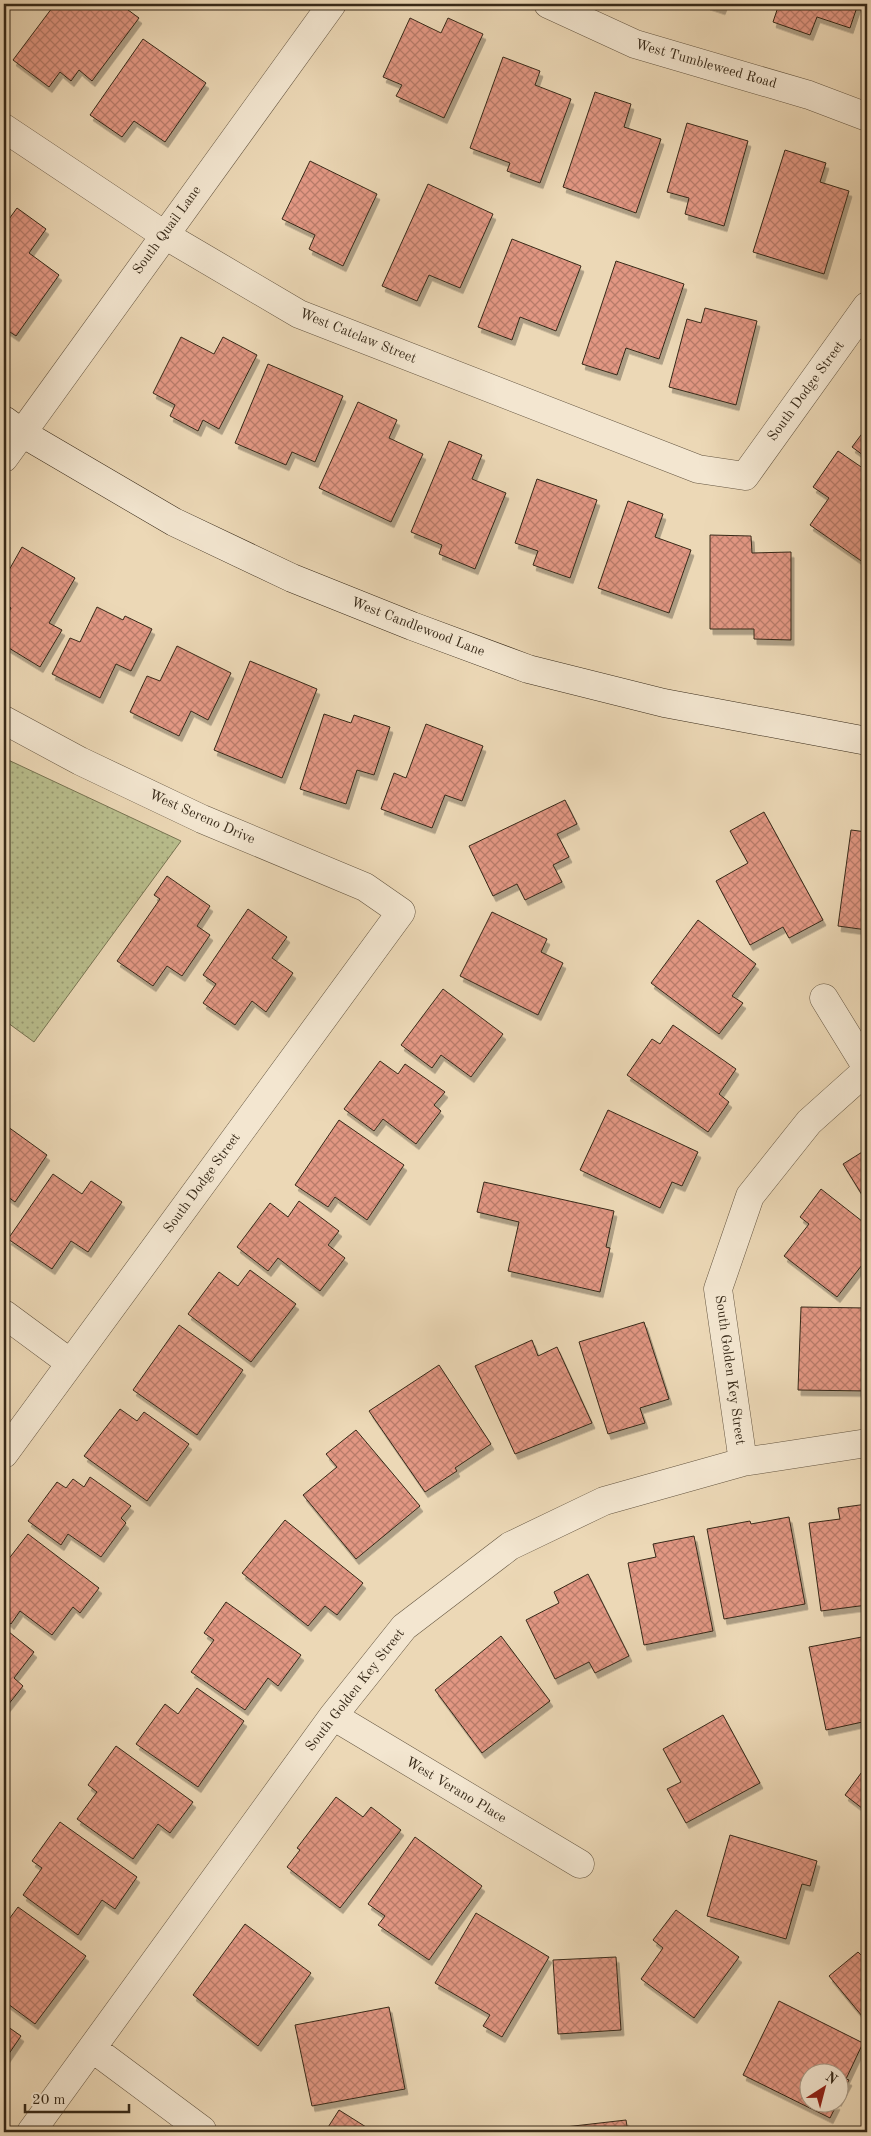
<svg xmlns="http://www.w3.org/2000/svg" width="871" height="2136" viewBox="0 0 871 2136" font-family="'Old Standard TT',serif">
<defs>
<pattern id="grass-dots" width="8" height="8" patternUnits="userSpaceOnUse" patternTransform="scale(1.25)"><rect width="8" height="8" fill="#b9be8d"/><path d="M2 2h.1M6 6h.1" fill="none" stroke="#979a72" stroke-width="1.8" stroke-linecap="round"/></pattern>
<pattern id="building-cross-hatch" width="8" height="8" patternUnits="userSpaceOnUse" patternTransform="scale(1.25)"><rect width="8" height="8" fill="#e29783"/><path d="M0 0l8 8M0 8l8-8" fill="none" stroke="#b87b6a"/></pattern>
<filter id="shadow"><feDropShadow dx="3" dy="5.5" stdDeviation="0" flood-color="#0004"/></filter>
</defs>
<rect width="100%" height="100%" fill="#ecd8b6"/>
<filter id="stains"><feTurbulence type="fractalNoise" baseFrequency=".004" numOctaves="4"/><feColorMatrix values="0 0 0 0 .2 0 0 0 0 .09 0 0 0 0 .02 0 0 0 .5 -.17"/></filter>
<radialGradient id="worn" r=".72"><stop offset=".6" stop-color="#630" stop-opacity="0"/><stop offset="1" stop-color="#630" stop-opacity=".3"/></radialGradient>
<!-- grass -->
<path fill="url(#grass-dots)" stroke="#787452" d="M4,758L181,841L34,1042L4,1020Z"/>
<!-- building -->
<path fill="url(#building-cross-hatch)" stroke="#372918" filter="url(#shadow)" d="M55,4H120L139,18L92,81L79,70L71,81L60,72L49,87L13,60Z
M707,4H724L722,9Z
M779,4H858L850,28L817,17L810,35L773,22Z
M410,18L441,33L448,18L483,34L444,118L396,96L402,85L383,77Z
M143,39L206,83L165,142L134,121L122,137L90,115Z
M503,57L540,71L535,85L571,99L540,183L507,171L510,163L470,148Z
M595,92L631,104L624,127L661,139L636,213L563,187Z
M687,123L748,141L724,226L685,214L689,198L667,192Z
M785,150L826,163L820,182L849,191L824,274L753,252Z
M310,161L377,194L343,266L309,249L315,235L282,219Z
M428,184L493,214L460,288L429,275L417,301L382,286Z
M17,208L46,229L29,253L59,275L16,336L4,328V226Z
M512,239L581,266L556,331L520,317L512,340L478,327Z
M616,261L684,284L659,359L626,348L617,375L582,364Z
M705,308L757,321L736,405L669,387L687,319L701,323Z
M181,337L214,354L223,337L257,355L219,429L203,420L198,431L170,416L175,405L153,393Z
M268,364L343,396L315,462L292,452L286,465L235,443Z
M867,400V412L862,408Z
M358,402L397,420L389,438L423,454L391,522L319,488Z
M867,427V458L852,447Z
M449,441L482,455L472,479L506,493L475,569L439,554L442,545L411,532Z
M838,451L867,471V565L810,525L829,498L813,487Z
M537,479L597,500L570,578L533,565L538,551L515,543Z
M628,501L663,514L655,537L691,550L669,613L598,588Z
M710,535L751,536L752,553L791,552V640L754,639V629H710Z
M22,547L75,578L49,623L62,630L40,667L4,645V621L11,608L4,604V579Z
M97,607L123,620L125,616L152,629L131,671L116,664L100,698L52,674L70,638L80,642Z
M177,646L231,673L208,720L191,711L179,736L130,712L147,676L160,681Z
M250,661L317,689L282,778L214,750Z
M324,714L351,723L354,715L390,727L374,775L357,770L346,804L300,789Z
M426,724L483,746L462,801L445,795L432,828L381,809L394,773L406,778Z
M565,800L577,824L557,834L569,857L553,865L562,882L525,900L517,884L493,896L469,846Z
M764,812L823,920L789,938L783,927L750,945L716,881L748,863L730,831Z
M851,830L867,832V930L838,926Z
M167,876L210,906L197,926L210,935L182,976L167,966L153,986L117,961L160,899L154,895Z
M248,909L287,937L272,958L293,973L266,1012L252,1001L235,1025L203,1003L216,984L203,975Z
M492,912L547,939L541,952L563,963L538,1015L460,976Z
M698,920L756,964L732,996L743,1003L719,1034L651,983Z
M443,989L503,1034L471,1077L441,1055L432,1068L401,1045Z
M673,1025L736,1069L719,1094L729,1102L708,1132L627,1075L652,1039L660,1044Z
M380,1061L398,1074L405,1064L445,1092L434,1105L441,1111L416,1144L383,1119L374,1131L344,1109Z
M608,1110L698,1152L682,1186L672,1182L660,1208L580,1170Z
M339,1120L404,1165L367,1220L335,1197L328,1207L295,1185Z
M4,1124L47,1155L15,1202L4,1194Z
M867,1136V1148L862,1140Z
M867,1149V1203L843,1164Z
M53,1174L82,1194L91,1181L122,1202L88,1252L71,1241L52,1269L8,1239Z
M484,1182L614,1211L606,1247L610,1248L600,1292L508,1271L519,1222L477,1212Z
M821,1189L867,1225V1269L862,1265L837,1297L784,1256L809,1224L800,1217Z
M299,1201L339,1231L328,1245L345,1258L320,1291L278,1258L268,1271L237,1247L270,1203L288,1217Z
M250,1270L296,1304L251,1362L188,1314L219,1272L238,1286Z
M801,1307L867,1308V1391L798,1390Z
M644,1322L669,1399L640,1408L645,1423L608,1434L579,1342Z
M179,1325L243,1370L197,1435L133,1390Z
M532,1340L538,1356L557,1347L592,1423L515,1454L475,1366Z
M439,1365L491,1444L455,1468L457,1471L425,1492L369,1411Z
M120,1409L137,1421L144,1412L189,1444L147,1501L84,1456Z
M356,1430L420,1506L356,1559L303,1495L337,1467L326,1454Z
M90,1477L131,1506L121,1518L126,1523L101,1557L68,1534L61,1545L28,1521L57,1482L66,1488L73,1479L84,1487Z
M867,1504V1605L821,1611L809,1523L840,1519L838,1508Z
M789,1517L805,1604L724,1619L707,1529L750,1521L751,1524Z
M285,1520L363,1583L337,1615L325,1606L308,1626L242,1573Z
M28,1534L99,1588L80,1613L73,1607L52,1635L20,1611L11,1624L4,1618V1565Z
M694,1536L713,1631L644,1645L628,1563L656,1557L653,1544Z
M588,1574L629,1656L595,1673L589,1662L555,1679L526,1620L559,1603L554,1592Z
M226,1602L301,1655L278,1686L268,1678L245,1710L191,1672L214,1640L204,1633Z
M4,1628L34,1652L14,1678L23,1686L4,1710Z
M501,1636L550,1701L482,1753L435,1690Z
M867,1636V1721L826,1730L809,1647Z
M197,1688L244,1721L198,1787L136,1744L165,1704L178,1714Z
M723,1715L760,1783L686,1823L667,1789L681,1782L663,1749Z
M116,1746L193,1802L170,1833L158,1824L133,1859L77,1819L97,1792L88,1785Z
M867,1765V1812L845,1795Z
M336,1797L363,1817L371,1807L401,1830L340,1908L287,1867L300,1850L297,1848Z
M60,1822L137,1877L115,1909L102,1900L78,1935L23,1895L42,1868L32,1861Z
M730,1835L817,1861L810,1886L802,1884L786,1939L707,1916Z
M415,1837L482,1886L429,1960L378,1925L385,1916L368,1904Z
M18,1907L86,1956L35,2024L4,2001V1926Z
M676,1910L739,1957L694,2018L641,1979L663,1948L653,1940Z
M476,1913L549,1957L502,2037L483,2026L490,2015L435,1983Z
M245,1924L311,1973L258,2046L193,1995Z
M858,1952L866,1960L867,1959V2022L829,1976Z
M616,1957L621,2030L558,2034L553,1960Z
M779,2001L863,2043L846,2079L849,2080L838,2101V2074H808V2104H837L830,2118L743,2075Z
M389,2007L405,2089L312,2106L295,2025Z
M4,2024L21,2036L4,2061Z
M339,2110L374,2132H325Z
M626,2120L628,2132H566L565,2127Z
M864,2127L865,2132H808Z"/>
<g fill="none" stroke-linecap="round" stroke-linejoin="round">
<defs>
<path id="street" d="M548,4L635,44L809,95L867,117
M4,128L163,234L299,314L698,469L745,476L867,306
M4,458L332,4
M4,720L80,761L202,819L365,887L401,912L4,1454
M824,998L867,1068
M4,1314L69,1362
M743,1462L867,1443
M333,1716L580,1864
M92,2048L202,2130
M31,2132L333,1716L404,1627L510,1546L604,1501L743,1462L718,1289L750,1196L809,1122L867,1070"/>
<path id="secondary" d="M4,420L22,433L174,522L292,578L412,626L528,669L664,703L867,741"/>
</defs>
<!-- street casing -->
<use href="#street" stroke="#645540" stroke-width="29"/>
<!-- secondary casing -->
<use href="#secondary" stroke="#372918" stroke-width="29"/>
<!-- street -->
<use href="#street" stroke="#f3e6d0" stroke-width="28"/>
<!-- secondary -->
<use href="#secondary" stroke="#f3e6d0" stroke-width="28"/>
</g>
<g text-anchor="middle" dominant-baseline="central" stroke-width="4" stroke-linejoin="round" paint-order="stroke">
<!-- street labels -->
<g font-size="14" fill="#372918" stroke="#f3e6d0">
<text transform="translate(706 64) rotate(16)">West Tumbleweed Road</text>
<text transform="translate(167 230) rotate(-54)">South Quail Lane</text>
<text transform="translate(358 336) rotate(22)">West Catclaw Street</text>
<text transform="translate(806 391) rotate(-54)">South Dodge Street</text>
<text transform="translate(418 627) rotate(21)">West Candlewood Lane</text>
<text transform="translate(202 817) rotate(24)">West Sereno Drive</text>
<text transform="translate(202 1183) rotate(-54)">South Dodge Street</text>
<text transform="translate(730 1370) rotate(82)">South Golden Key Street</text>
<text transform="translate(355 1690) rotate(-52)">South Golden Key Street</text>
<text transform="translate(456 1790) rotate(31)">West Verano Place</text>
</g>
</g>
<!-- margin -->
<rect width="871" height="2136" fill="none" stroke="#ecd8b6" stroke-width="20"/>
<rect x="5" y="5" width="861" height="2126" fill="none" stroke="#372918" stroke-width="2.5"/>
<rect x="10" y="10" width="851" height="2116" fill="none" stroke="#372918"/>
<!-- north arrow -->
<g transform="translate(824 2088) rotate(36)"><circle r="24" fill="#f3e6d0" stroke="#a89a86"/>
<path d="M0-4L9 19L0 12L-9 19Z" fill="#8f2418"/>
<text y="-8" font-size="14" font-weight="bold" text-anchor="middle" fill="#372918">N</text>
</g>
<!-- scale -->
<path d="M25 2104v8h104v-8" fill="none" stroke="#372918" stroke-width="2.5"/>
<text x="32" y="2104" font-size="15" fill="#372918" stroke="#f3e6d0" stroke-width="4" paint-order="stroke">20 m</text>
<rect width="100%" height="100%" filter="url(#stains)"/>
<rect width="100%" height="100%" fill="url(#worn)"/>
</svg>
